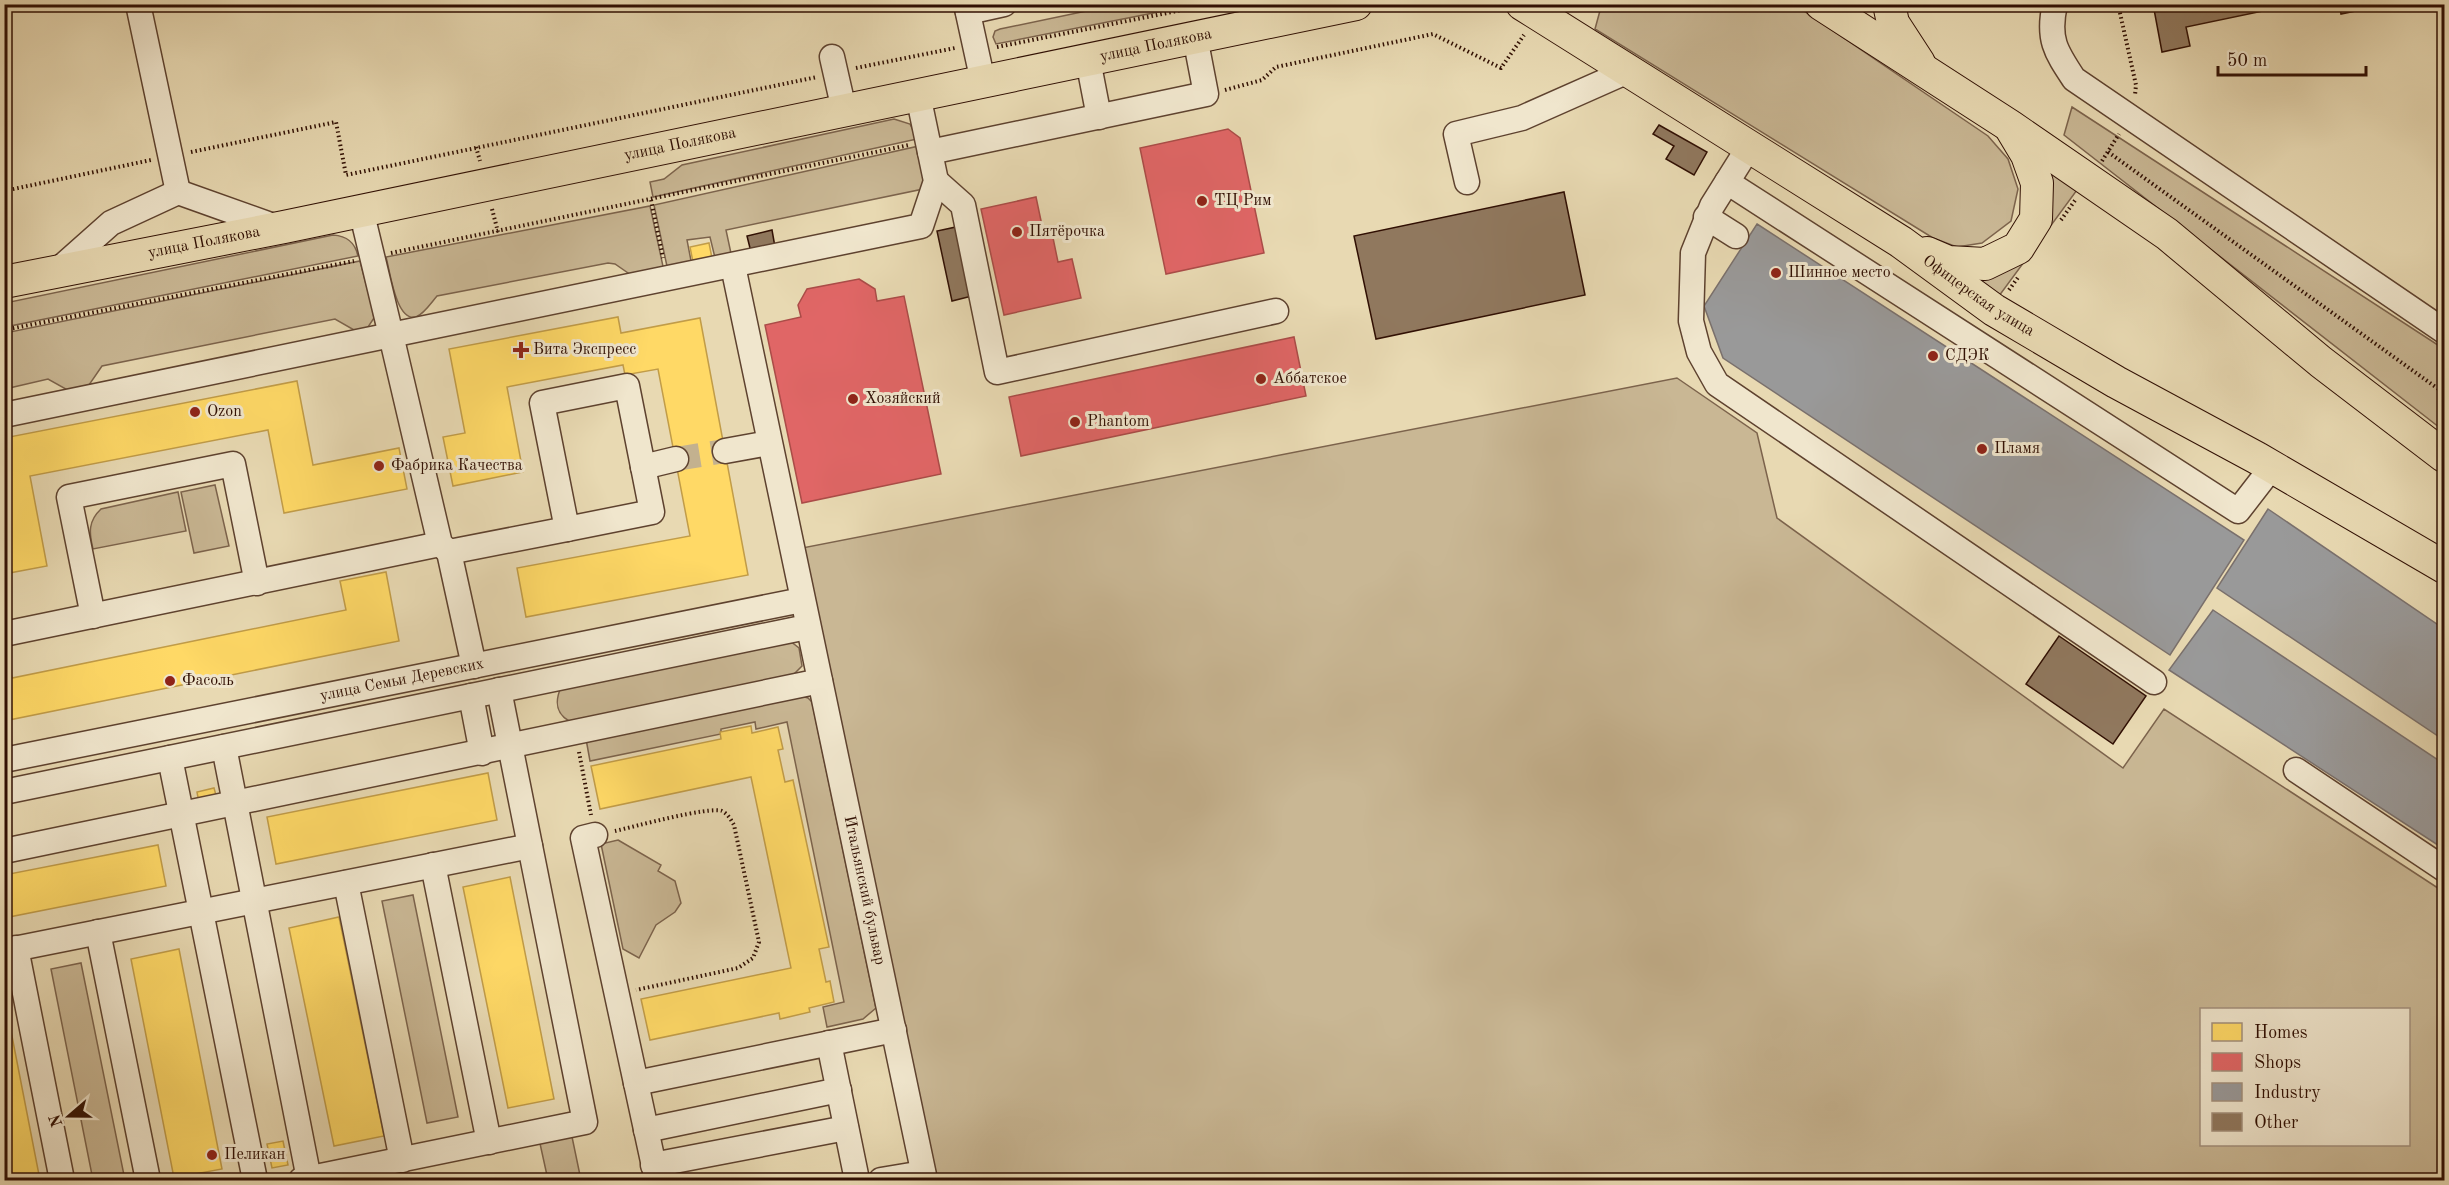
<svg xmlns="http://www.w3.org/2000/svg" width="2449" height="1185" viewBox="0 0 2449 1185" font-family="'Old Standard TT',serif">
<rect width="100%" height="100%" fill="#e8d9b2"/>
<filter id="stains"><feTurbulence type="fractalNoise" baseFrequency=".00333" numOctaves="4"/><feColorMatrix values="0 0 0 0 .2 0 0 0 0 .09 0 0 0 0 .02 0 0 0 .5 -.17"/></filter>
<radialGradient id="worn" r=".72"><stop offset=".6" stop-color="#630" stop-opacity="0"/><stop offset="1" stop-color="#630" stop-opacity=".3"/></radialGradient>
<!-- green -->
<path fill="#c9b794" stroke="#7c634c" stroke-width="1.5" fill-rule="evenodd" d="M1115,5H1194L996,44L993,37L995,31L1000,29Z
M1612,5H1795L1988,136L2008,159L2018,189L2011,221L1982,243L1957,247L1933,238L1595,29L1601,7Z
M2072,107L2444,349V431L2064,135Z
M894,119L910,124L917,139L653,197L650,182L664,179L682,165Z
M919,146L926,176L923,189L726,230L732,258L716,262L710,237L687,240L692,266L668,271L654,205Z
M2052,173L2077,190L1999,296L1968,275L2046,201Z
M650,206L664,271L631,275L615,264L608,263L437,296C431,303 424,314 416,317C396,322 390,271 386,257Z
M333,235C347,236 355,242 358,256L5,327V303Z
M360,261L373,310L374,318L366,330H354L335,319L102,366L89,385L71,392L48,379L5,389V333Z
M1677,378L1757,433L1777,518L2123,768L2164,709L2444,892V1180H936L802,548ZM2202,1010H2408V1144H2202Z
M215,485L229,546L194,553L181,492Z
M178,492L186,531L93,549C89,533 88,521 101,509Z
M790,641L799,648L802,666L790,678L569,721C555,713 555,701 561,687Z
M798,695L808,698L812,702L876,1008L863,1019L827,1027L823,1007L844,1002L787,722L756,729L755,722L721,729V734L590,761L586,739Z
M618,840L661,865L658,871L675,881L681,903L675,912L656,925L639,958L623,949L601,844Z
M413,895L458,1117L427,1123L382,901Z
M81,963L125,1180H93L51,969Z
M571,1132L581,1180H548L539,1139Z"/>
<!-- homes -->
<path fill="#ffd966" stroke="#c19c48" stroke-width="1.5" d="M709,243L712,258L693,262L690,247Z
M618,317L621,333L700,318L748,575L526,617L517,568L690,536L658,369L625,375L623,365L507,387L523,472L453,486L443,437L465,433L449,349Z
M297,381L313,465L399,448L407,489L284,513L268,430L30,476L47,566L4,574V438Z
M386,572L399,641L4,721V654L7,653L12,678L346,610L340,581Z
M751,726L752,733L778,727L783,749L778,750L785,782L793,780L829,947L819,949L826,982L830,981L834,1002L809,1008L810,1012L780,1019L779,1013L650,1040L641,999L791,968L751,777L600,809L591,766L721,739L720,732Z
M488,773L497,820L276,864L267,817Z
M214,788L217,799L199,803L197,792Z
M158,845L166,886L4,918V875Z
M510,877L554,1099L508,1108L463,887Z
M339,917L384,1136L334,1146L289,928Z
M179,949L222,1169L174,1178L131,959Z
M4,995L18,1067L40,1180H4Z
M283,1141L288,1165L272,1168L267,1144Z"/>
<!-- shops -->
<path fill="#e06666" stroke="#ab4c48" stroke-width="1.5" d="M1228,129L1240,138L1264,253L1166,274L1140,148Z
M1036,197L1044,235L1052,233L1058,262L1072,259L1081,298L1004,315L981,209Z
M859,279L875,289L877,301L904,296L941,474L802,503L765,325L801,317L798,305L807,289Z
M1294,337L1306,396L1021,456L1009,397Z"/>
<!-- industry -->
<path fill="#999" stroke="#7a706c" stroke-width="1.5" d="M1757,224L2244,540L2170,655L1723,358L1704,306Z
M2268,509L2444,629V665L2442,669L2444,671V740L2217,588Z
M2213,610L2444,764V849L2169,670Z"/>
<!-- building -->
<path fill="#90785e" stroke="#300f03" stroke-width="1.5" d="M2153,4H2296L2186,27L2190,46L2162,52Z
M2339,4H2389L2341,14Z
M1659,125L1707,152L1694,175L1666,159L1674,146L1653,134Z
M1564,192L1585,295L1376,339L1354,236Z
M956,227L972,296L952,301L937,231Z
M772,230L775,247L751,252L747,236Z
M2059,636L2146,696L2113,744L2026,684Z"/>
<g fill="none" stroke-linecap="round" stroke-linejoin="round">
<!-- minor-tunnel -->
<path stroke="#c3b18f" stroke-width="24" stroke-dasharray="24 12" stroke-linecap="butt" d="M676,459L725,451"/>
<defs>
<g id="minor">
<path d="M138,4L178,192"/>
<path d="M966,4L983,82"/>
<path d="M2055,4C2047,39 2056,52 2074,79L2444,331"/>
<path d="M968,12L1004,4"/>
<path d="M832,57L844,110"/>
<path d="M1088,60L1099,117"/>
<path d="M1749,147L1712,206L1693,253L1691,321L1699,352L1717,384L2154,682"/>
<path d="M930,152L1206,94L1195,37"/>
<path d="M936,181L963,205L997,372L1276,311"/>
<path d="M1467,182L1456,134L1522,118L1628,71"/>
<path d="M1727,182L2238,511L2272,467"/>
<path d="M361,210L391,335L921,226L936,181L918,95"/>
<path d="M1706,217L1736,236"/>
<path id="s1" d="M733,266L925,1180"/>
<path d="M57,271L111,223L178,192L279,228"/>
<path d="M627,386L652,512L567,529L542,403Z"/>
<path d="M4,415L391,335L440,544L449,552L567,529"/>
<path d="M725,451L769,443"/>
<path d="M643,467L676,459"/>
<path d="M449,552L474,666"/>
<path d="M93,616L69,497L233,464L257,583"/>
<path d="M4,634L440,544"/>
<path d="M471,696L482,753"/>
<path d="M224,747L309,1179"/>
<path d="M170,758L255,1180"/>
<path id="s2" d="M4,760L802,600"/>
<path d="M2296,770L2444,869"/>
<path d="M4,792L807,627"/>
<path d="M595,835L583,838L657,1180"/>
<path d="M4,851L820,681"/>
<path d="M433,865L489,1142"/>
<path d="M346,883L402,1160"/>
<path d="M98,932L148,1180"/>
<path d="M16,948L62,1180"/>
<path d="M4,951L530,846"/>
<path d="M829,1043L857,1180"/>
<path d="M636,1083L894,1030"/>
<path d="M646,1130L839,1090"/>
<path d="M653,1165L846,1128"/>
<path d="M301,1180L585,1122L499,690"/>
<path d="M881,1180L923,1173"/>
</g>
<g id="major">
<path id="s3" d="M1522,4L1901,242L1994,310L2116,382L2257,458L2444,567"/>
<path d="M1821,4L2010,126L2167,234L2321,362L2444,456"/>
<path d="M1889,4L1893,23L1919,63"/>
<path d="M1927,253L1948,262L1985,264L2018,248L2036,219L2037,183L2027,155L2012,130"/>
<path id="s4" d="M4,282L284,227L1356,4"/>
</g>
</defs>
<!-- minor casing -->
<use href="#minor" stroke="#5e422f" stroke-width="27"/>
<!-- major casing -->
<use href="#major" stroke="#300f03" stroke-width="34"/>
<!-- path -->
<path stroke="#300f03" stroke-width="4" stroke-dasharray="1.5 3" stroke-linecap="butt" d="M2118,4L2136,85L2135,95
M1577,8L1593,4
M997,47L1212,4
M856,68L955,48
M1225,90L1262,80L1276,67L1433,34L1501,68L1524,35
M476,147L480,161
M191,152L336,122L346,175L817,77
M2108,152L2444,393
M2102,161L2119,134
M4,191L151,160
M651,200L663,258
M492,209L498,232
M2061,220L2076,199
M391,253L909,145
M2009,290L2019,276
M4,330L354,261
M579,752L591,815
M615,831C633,827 709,806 722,811C728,814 731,820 734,825L759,942L753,958L738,968L636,990"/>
<!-- minor -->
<use href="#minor" stroke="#f0e6cd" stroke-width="24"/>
<!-- major -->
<use href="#major" stroke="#e8d9b2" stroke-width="32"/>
</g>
<!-- markers -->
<g fill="#8f2418" stroke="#f0e6cd" stroke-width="2">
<circle cx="1202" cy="201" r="6"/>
<circle cx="1017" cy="232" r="6"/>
<circle cx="1776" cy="273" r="6"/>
<path d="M518 341h6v6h6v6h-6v6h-6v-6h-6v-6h6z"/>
<circle cx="1933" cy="356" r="6"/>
<circle cx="1261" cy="379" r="6"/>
<circle cx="853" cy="399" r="6"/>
<circle cx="195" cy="412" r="6"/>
<circle cx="1075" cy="422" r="6"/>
<circle cx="1982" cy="449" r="6"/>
<circle cx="379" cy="466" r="6"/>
<circle cx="170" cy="681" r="6"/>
<circle cx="212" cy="1155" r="6"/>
</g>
<g text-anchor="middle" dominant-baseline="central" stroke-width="6" stroke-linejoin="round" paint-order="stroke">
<!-- street labels -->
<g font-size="16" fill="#300f03" stroke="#f0e6cd">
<text stroke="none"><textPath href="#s4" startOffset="1176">улица Полякова</textPath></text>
<text stroke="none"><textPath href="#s4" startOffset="690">улица Полякова</textPath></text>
<text stroke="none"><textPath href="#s4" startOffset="204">улица Полякова</textPath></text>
<text stroke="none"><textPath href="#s3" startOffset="542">Офицерская улица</textPath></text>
<text stroke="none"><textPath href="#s2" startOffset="406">улица Семьи Деревских</textPath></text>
<text stroke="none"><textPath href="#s1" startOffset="638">Итальянский бульвар</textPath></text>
</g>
<!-- poi labels -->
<g font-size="16" fill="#300f03" stroke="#f0e6cd" text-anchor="start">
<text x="1214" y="201">ТЦ Рим</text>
<text x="1029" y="232">Пятёрочка</text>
<text x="1788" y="273">Шинное место</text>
<text x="533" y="350">Вита Экспресс</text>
<text x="1945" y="356">СДЭК</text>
<text x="1273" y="379">Аббатское</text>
<text x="865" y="399">Хозяйский</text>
<text x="207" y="412">Ozon</text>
<text x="1087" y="422">Phantom</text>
<text x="1994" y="449">Пламя</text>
<text x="391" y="466">Фабрика Качества</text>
<text x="182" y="681">Фасоль</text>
<text x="224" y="1155">Пеликан</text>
</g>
</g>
<!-- margin -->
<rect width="2449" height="1185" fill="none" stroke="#e8d9b2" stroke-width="24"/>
<rect x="6" y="6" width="2437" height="1173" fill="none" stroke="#300f03" stroke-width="3"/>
<rect x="12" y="12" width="2425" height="1161" fill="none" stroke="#300f03" stroke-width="1.5"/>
<!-- legend -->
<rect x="2200" y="1008" width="210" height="138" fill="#f0e6cd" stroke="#a3907c" stroke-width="1.5"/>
<rect x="2212" y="1023" width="30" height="18" fill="#ffd966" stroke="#a3907c" stroke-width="1.5"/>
<text x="2254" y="1038" font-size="18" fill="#300f03">Homes</text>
<rect x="2212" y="1053" width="30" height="18" fill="#e06666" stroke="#a3907c" stroke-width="1.5"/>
<text x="2254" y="1068" font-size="18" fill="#300f03">Shops</text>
<rect x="2212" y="1083" width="30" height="18" fill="#999999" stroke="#a3907c" stroke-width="1.5"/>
<text x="2254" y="1098" font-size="18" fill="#300f03">Industry</text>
<rect x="2212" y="1113" width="30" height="18" fill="#90785e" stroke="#a3907c" stroke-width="1.5"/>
<text x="2254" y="1128" font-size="18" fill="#300f03">Other</text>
<!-- north arrow -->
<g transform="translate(69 1116) rotate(250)" stroke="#f0e6cd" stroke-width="4.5" paint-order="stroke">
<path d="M0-4.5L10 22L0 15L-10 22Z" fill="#300f03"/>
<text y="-9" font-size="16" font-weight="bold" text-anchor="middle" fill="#300f03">N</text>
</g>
<!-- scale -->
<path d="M2218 66v9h148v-9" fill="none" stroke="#300f03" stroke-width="3"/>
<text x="2227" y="66" font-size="18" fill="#300f03" stroke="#f0e6cd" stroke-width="4.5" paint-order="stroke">50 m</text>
<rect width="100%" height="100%" filter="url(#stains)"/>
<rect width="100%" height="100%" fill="url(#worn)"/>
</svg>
